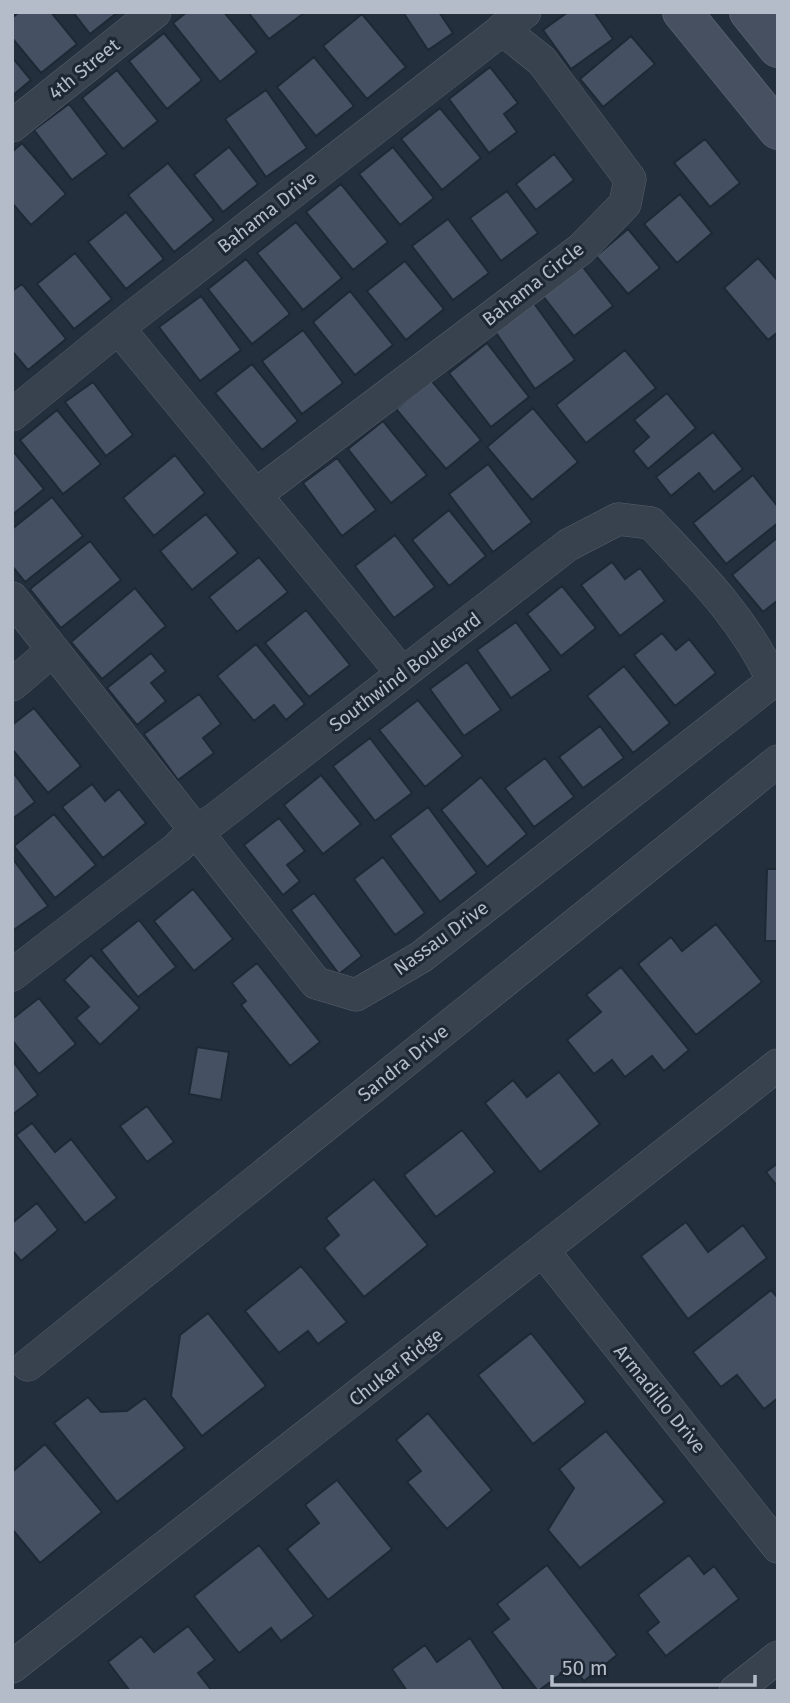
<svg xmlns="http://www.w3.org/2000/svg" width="790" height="1703" viewBox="0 0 790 1703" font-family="'Fira Sans',sans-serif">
<rect width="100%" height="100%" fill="#242f3e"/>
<!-- building -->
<path fill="#455162" stroke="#1f2835" stroke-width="2" d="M19,12H51L77,44L41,73L12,38V18Z
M73,12H118L90,34Z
M187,12H224L257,52L220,82L173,23Z
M248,12H303L304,13L269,39Z
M403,12H439L453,33L428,50Z
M568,12H594L613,39L571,69L543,30Z
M362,14L406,67L367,99L323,46Z
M164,33L202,80L167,109L129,61Z
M631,36L655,64L603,107L580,79Z
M12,57L31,80L12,96Z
M314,57L354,106L316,136L277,87Z
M490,67L518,103L504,114L517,132L489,153L449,99Z
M117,70L158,121L123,149L82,98Z
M266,90L307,148L266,177L225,119Z
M69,104L107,154L72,180L34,130Z
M440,108L481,158L442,190L401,139Z
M705,139L740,183L710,207L674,163Z
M22,143L66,194L31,225L12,203V152Z
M229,147L258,184L223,212L194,175Z
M393,147L434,198L400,225L359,174Z
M554,154L574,180L536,210L516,184Z
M168,163L214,220L174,252L128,195Z
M341,184L388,242L353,270L306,212Z
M507,191L538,233L501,261L470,218Z
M680,194L712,233L677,263L644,224Z
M126,212L164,259L126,289L88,242Z
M448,219L489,273L453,300L412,246Z
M296,222L342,278L303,310L257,253Z
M628,229L660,268L628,294L596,256Z
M75,253L112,299L74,329L37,284Z
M758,258L778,281V332L768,340L724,288Z
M246,259L290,314L252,344L208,289Z
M405,261L444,309L406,340L367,291Z
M582,266L613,306L574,336L543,296Z
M22,284L66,339L28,370L12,351V291Z
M350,291L393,345L355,375L313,322Z
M201,296L241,350L200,381L159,327Z
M533,302L575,360L535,389L494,330Z
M303,330L343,383L302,414L262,361Z
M487,343L529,397L491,427L449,373Z
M625,350L656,388L586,443L556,405Z
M252,364L298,421L262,450L215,393Z
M431,380L481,440L446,469L396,409Z
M93,382L133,435L106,456L65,402Z
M667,393L696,428L648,469L633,451L649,437L634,420Z
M533,408L578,462L532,500L487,447Z
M57,410L101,464L63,494L20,440Z
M383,421L427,475L391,503L348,449Z
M713,432L743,469L714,492L699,473L671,496L656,477Z
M13,451L44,489L12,515V452Z
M175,455L205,493L154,536L123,498Z
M337,458L376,510L342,536L303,483Z
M488,464L532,522L493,552L449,494Z
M753,475L778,507V523L726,564L693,523Z
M52,497L83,536L25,582L12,566V529Z
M449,510L486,556L449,586L412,540Z
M206,514L238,553L192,590L160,551Z
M395,535L435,587L394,618L355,566Z
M778,537V600L763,612L732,575Z
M90,541L121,580L61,628L30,589Z
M259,557L288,592L237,632L209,597Z
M612,562L625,579L640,568L665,601L620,636L581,585Z
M562,586L596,628L561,656L527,614Z
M135,588L166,626L102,679L71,642Z
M306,610L350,665L309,697L265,643Z
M516,622L551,670L511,698L477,650Z
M662,633L676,650L689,639L716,673L675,706L634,655Z
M256,644L305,704L286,720L274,705L254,721L217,676Z
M151,653L166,671L151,683L166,701L137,725L107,688Z
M467,662L501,710L464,736L430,689Z
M624,666L670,723L633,753L587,696Z
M199,694L221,724L203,738L214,753L178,780L144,734Z
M418,700L463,756L425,787L379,730Z
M34,708L81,766L48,793L12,749V725Z
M600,726L624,758L583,788L559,757Z
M370,738L412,793L375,821L333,766Z
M545,758L574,797L534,827L505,788Z
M12,771L35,802L12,819Z
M321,775L361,824L323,854L284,805Z
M481,777L527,834L487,867L441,810Z
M92,784L105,801L119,789L146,823L103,858L62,807Z
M428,807L477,873L440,902L390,836Z
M54,814L96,865L55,898L14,846Z
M279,818L305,851L287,865L300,881L283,895L244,845Z
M383,857L425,913L395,935L354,879Z
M12,858L48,906L12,931Z
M767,869H778V941H765Z
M193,889L233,939L194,971L154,921Z
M314,893L362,956L339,974L291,910Z
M139,920L176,967L138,997L101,950Z
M716,924L762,982L696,1035L638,964L671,937L682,951Z
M91,955L140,1008L100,1045L76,1018L89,1007L64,980Z
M257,963L320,1042L290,1066L241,1005L246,1001L232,983Z
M621,967L689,1050L664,1071L652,1056L625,1077L612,1060L594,1074L567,1040L601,1012L586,995Z
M39,998L76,1044L39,1074L12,1040V1019Z
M197,1047L229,1052L221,1100L189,1094Z
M12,1060L38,1095L12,1115Z
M559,1072L600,1124L540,1172L485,1103L513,1080L527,1097Z
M147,1106L174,1142L147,1162L120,1126Z
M32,1123L55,1152L71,1139L117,1198L85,1223L16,1135Z
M462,1130L495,1172L436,1217L404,1175Z
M778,1163V1187L766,1172Z
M374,1179L428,1245L364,1297L324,1248L339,1235L326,1218Z
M37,1203L58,1230L21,1261L12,1250V1223Z
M686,1222L708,1252L743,1225L767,1258L688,1319L641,1256Z
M301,1266L347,1322L318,1344L308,1331L279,1353L245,1311Z
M771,1290L778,1298V1398L764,1409L737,1375L721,1387L693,1352Z
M208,1313L266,1386L202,1436L171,1396L180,1335Z
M531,1333L586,1402L533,1444L478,1375Z
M88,1397L101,1412L127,1411L145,1398L185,1448L117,1502L54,1423Z
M428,1413L492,1490L447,1529L407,1482L421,1471L396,1440Z
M606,1431L665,1502L580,1568L548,1530L574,1488L559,1469Z
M45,1444L102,1512L40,1563L12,1529V1472Z
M337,1480L392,1549L328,1600L287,1549L319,1523L305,1505Z
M259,1545L314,1616L281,1641L271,1628L239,1653L194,1596Z
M689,1555L704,1574L714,1566L739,1599L666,1656L647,1632L659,1622L638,1595Z
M547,1565L617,1655L584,1681L572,1666L538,1691L492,1632L509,1619L497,1604Z
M188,1626L215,1660L198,1673L212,1691H130L108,1662L141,1636L154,1652Z
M470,1638L505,1691H407L392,1669L425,1645L437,1662Z"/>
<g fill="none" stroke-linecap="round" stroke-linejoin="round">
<defs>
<path id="minor" d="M12,126L155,12
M119,329L402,673
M12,415L131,318L525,12
M257,494L581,249L625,204L630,179L542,61L502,29
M12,598L316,983L356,995L421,957L773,681
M12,685L52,651
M12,975L177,848L195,830L214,820L568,545L618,519L651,523C698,573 744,618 773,681
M544,1252L778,1547
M28,1365L778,761
M12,1667L778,1065
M735,1691L778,1657"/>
<path id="secondary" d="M682,12L778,130
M749,12L778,48"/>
</defs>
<!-- minor casing -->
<use href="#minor" stroke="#565f6c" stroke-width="33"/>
<!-- secondary casing -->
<use href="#secondary" stroke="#565f6c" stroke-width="40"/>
<!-- minor -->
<use href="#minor" stroke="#38414e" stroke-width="32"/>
<!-- secondary -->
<use href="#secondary" stroke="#465061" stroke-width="38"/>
</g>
<g text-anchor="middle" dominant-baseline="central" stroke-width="6" stroke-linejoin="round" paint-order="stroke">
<!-- street labels -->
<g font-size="19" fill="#b4bcc9" stroke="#1d2633">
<text transform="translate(84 69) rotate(-39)">4th Street</text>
<text transform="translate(267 212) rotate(-38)">Bahama Drive</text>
<text transform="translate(533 284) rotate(-38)">Bahama Circle</text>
<text transform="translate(405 672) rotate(-37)">Southwind Boulevard</text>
<text transform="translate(441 938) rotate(-36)">Nassau Drive</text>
<text transform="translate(403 1063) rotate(-39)">Sandra Drive</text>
<text transform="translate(396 1367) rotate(-38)">Chukar Ridge</text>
<text transform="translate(660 1399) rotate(51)">Armadillo Drive</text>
</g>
</g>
<!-- border -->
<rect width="790" height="1703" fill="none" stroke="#b4bcc9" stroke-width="28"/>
<!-- scale -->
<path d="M552 1675v10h203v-10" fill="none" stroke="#b4bcc9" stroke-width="3.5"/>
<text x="562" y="1675" font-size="21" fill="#b4bcc9" stroke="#1d2633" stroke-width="5" paint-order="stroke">50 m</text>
</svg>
